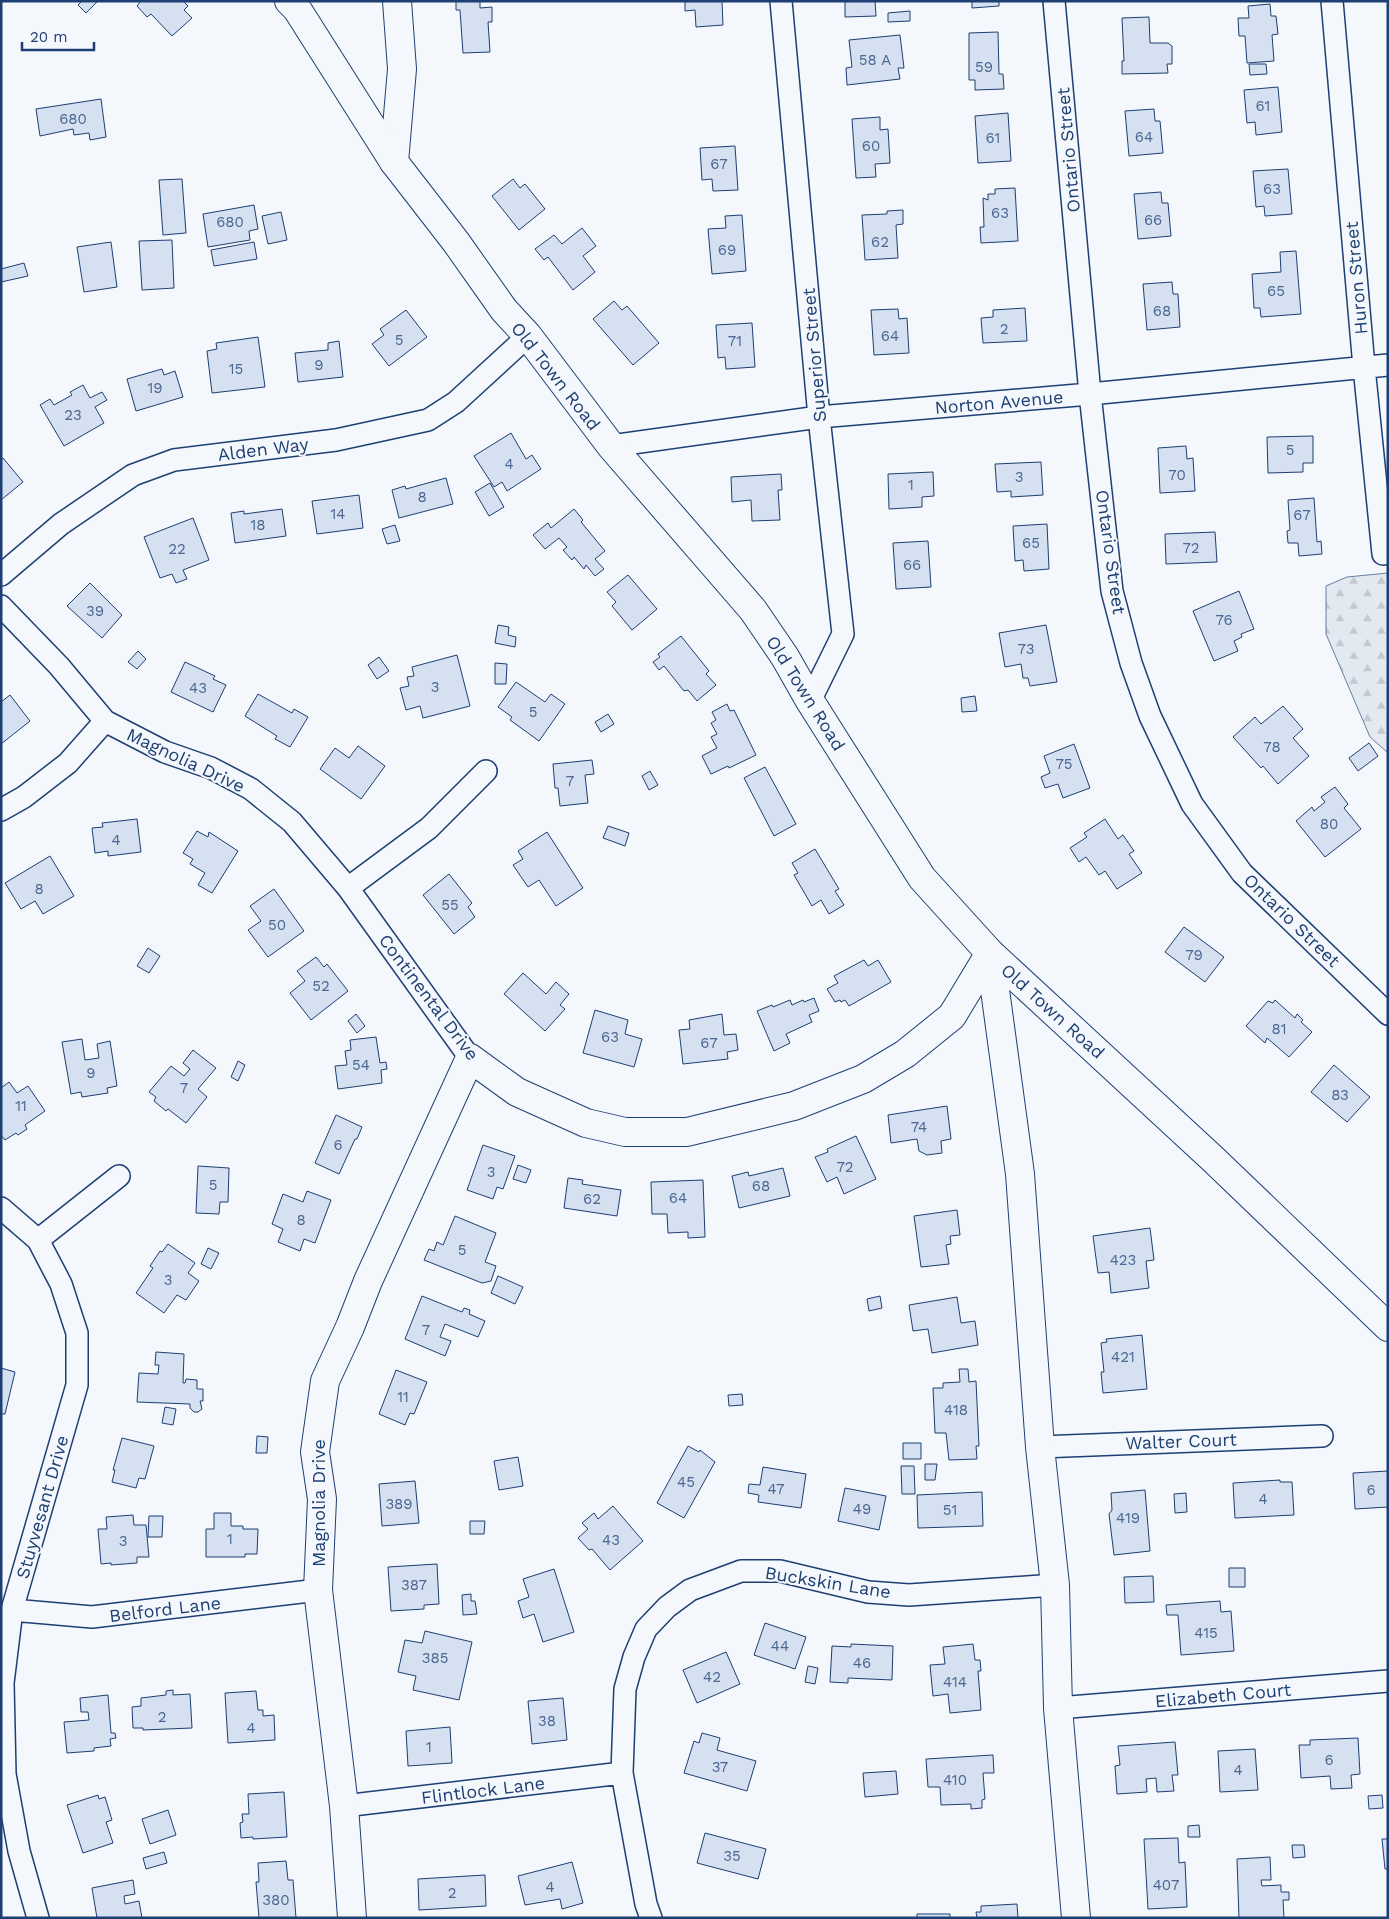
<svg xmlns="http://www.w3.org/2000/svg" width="1389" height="1919" viewBox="0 0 1389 1919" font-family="'Work Sans',sans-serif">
<defs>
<pattern id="forest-firs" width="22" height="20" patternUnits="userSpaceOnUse" patternTransform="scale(1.25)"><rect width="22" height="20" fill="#e3e9f0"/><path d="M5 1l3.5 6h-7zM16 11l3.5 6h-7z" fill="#c2c9d1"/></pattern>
</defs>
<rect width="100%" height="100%" fill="#f4f7fb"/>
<!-- forest -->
<path fill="url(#forest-firs)" stroke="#687fa3" d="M1388,573V753L1370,737L1326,634V586L1347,577Z"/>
<!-- building -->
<path fill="#d5e0f0" stroke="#1d3f73" d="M82,1H96L97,2L86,13L78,5Z
M141,1H183L188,6L184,10L192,18L172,36L151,14L147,17L137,6Z
M456,1H480V8L492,7V22H488L490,52L463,53L460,10H456Z
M685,1H722L723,25L696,27L695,10L685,11Z
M845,1H875L876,16L845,17Z
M972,1H999V6L972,8Z
M1270,4L1271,16H1276L1278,34L1272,35L1274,61L1247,63L1245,36H1239L1238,18H1249L1248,6Z
M910,11V21L888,22V13Z
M1149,17L1150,43H1168L1172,46V64H1167L1168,73L1122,74V61H1124L1122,18Z
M998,32L999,74H1003L1004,89L975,90V80H969V33Z
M900,35L904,68H898L900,79L847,85L846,68L852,67L849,40Z
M1249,64H1266L1267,74L1250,75Z
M1278,87L1282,132L1256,135L1255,122L1247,123L1244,90Z
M101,99L106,137L90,140L89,133L74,135L73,129L40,136L36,109Z
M1154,109L1155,121H1160L1163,153L1129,156L1125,111Z
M1008,113L1011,161L978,163L975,116Z
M880,117V130L888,129L890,163L875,164L876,177L856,178L852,119Z
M735,146L738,190L713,191L712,179L702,180L700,148Z
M1288,169L1292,214L1265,216L1264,206L1256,207L1253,171Z
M182,179L186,233L163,235L159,180Z
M513,179L520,188L525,184L545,209L519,230L492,196Z
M1015,188L1018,241L981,243L980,227H984L983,198L988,200V194H995V189Z
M1161,192L1162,203H1168L1171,236L1138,239L1134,194Z
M254,205L258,229L249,231L250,240L208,247L203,214Z
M903,210V224L896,225L898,258L865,260L862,215L887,214V211Z
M281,212L287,240L268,244L262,216Z
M742,215L746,271L712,274L708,229L726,228L725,216Z
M582,228L596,246L583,256L595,272L573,290L548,257L544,260L535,249L554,235L562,244Z
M172,240L174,288L142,290L139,241Z
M111,242L117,287L84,292L77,247Z
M254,242L257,259L214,266L211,250Z
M1296,251L1301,314L1261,317L1260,308H1254L1252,274L1281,272L1280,252Z
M24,263L28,276L1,282V269Z
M1172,282L1173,294H1178L1180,327L1147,330L1143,284Z
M614,301L622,310L627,306L659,343L633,365L593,319Z
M1025,308L1027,341L983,343L981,318L993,317V310Z
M898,309L899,319L907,318L909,353L874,355L871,310Z
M406,310L427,337L389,366L372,344L384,335L380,329Z
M752,323L755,367L726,369L725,357L718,358L716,325Z
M258,337L265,387L212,393L207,351L217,349L216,343Z
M339,341L343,377L298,382L295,353L328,350V343Z
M162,369L164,375L175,371L183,397L136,411L127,379Z
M83,385L90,398L102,392L107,400L95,407L104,423L64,446L40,405L50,399L54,405L72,395L70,392Z
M511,433L526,459L532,455L541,469L507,491L502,482L494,487L474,456Z
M1313,436V463H1303V472L1268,473L1267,437Z
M1186,446L1187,459L1193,458L1195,491L1160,493L1158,448Z
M3,458L23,482L1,500V460Z
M1041,462L1043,495L1011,497V491L997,492L995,464Z
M933,472L934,496L922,497V507L889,509L888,474Z
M781,474L782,490H778L780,520L752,521L751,500L732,502L731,477Z
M446,478L453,504L399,518L392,490L405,486L406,489Z
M490,483L504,507L489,516L475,492Z
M359,495L363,528L317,534L312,501Z
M1314,498L1317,542L1321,541L1322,554L1299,556L1298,543H1288L1287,531L1290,530L1288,500Z
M282,509L286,536L235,543L231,513L244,511V514Z
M574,509L583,520L581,522L605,551L595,559L604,569L595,576L586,565L584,569L574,557L572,560L563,550L567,547L559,538L545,549L533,535L548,523L551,528Z
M193,518L209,560L183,570L187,579L176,583L172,574L160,578L144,537Z
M1047,524L1049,569L1024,571L1023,560L1015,561L1013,526Z
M395,525L400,541L387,544L382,529Z
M1215,532L1217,562L1166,564L1165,534Z
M928,541L931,587L896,589L893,543Z
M628,575L657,609L632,630L612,606L616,602L607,592Z
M90,583L122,615L102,638L67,606Z
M1239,591L1254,629L1241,634L1242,637L1234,641L1238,651L1214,661L1193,611Z
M498,625L509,627L508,635L516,637L515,647L495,643Z
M1046,625L1057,682L1030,686L1028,678H1023L1021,664L1005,667L999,633Z
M681,636L709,671L706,674L716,685L697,701L688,690L684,691L664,666L659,670L653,662L660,657L658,654Z
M138,651L146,659L137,669L128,662Z
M457,655L470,706L423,718L420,706L406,710L400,688L409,686L407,677L414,676L412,667Z
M379,657L389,671L377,679L368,665Z
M185,662L215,676L213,679L226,685L213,712L171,692Z
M495,663L507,664L506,684H495Z
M516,682L545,702L551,694L565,704L539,741L510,720L512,717L498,707Z
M258,694L292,713L294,709L308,717L290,747L275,739L277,736L245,716Z
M10,695L30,721L1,744V702Z
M975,696L977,711L962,712L961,698Z
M727,704L730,711L734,710L756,755L729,768L728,766L711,774L702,756L717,748L711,737L717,734L711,723L716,720L712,712Z
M1283,706L1303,729L1293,738L1309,756L1278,784L1263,766L1261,768L1233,737L1255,717L1261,724Z
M608,714L614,724L601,732L595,722Z
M1369,743L1378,756L1358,771L1349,758Z
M1074,744L1090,788L1063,798L1058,784L1045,788L1041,777L1050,773L1044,756Z
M358,746L385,766L361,799L320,769L335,748L349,758Z
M592,760L594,774L585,775L588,803L560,806L558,788H555L553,764Z
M765,767L796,824L774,836L744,778Z
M650,771L658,785L649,790L642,776Z
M1335,787L1348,804L1344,808L1361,829L1325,857L1296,821L1312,807L1314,811L1325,802L1321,797Z
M137,819L141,852L108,856V851L95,853L92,828L103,827L102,823Z
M1105,819L1118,839L1123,835L1134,851L1129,854L1142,873L1117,889L1105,871L1099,875L1086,857L1079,862L1070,848L1087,837L1084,833Z
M608,826L629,833L625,846L603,838Z
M197,831L208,837L209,832L238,851L212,893L198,885L205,873L190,864L193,859L183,853Z
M547,832L583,888L556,906L539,880L528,887L513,865L523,859L518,851Z
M815,849L839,889L835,891L844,905L829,914L821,900L812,906L794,875L798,873L792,863Z
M50,856L74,896L43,914L35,901L21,909L5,883Z
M449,874L472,903L468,907L475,917L454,934L423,895Z
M274,889L304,931L268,957L248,930L261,921L250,906Z
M1184,927L1224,957L1205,982L1165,952Z
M148,948L160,956L149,973L137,966Z
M316,957L324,967L327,964L348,991L311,1020L290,993L305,981L297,971Z
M864,960L868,966L878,960L891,982L849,1006L845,1000L841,1002L840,1000L835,1002L827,989L838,983L834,976Z
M523,973L546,994L556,982L569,994L560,1005L565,1009L545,1031L504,994Z
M814,998L819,1011L809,1015L812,1022L786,1034L790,1043L774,1051L757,1011L772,1005L773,1007L790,1000L792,1005L803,1000L804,1002Z
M1275,1000L1295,1018L1297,1014L1303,1020L1301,1022L1312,1032L1289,1057L1267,1038L1265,1043L1246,1026L1268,1001L1273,1003Z
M595,1010L628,1020L625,1034L642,1039L634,1067L583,1053Z
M356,1014L365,1026L357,1033L348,1021Z
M722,1014L724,1035L736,1034L738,1050L727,1052L728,1059L683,1064L679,1030L690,1029L689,1020Z
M376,1037L380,1063L386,1062L387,1069L381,1070L382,1083L338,1089L335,1066L347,1065L345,1051L351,1050L350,1040Z
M82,1039L85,1060L99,1058L97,1044L110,1041L117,1086L107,1088L108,1093L82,1097L81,1092L71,1094L62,1042Z
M193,1050L216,1068L198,1089L207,1097L186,1123L168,1109L166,1111L154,1101L156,1097L149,1092L171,1066L184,1076L190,1069L183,1063Z
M238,1061L245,1065L238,1081L231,1077Z
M1334,1065L1370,1097L1347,1122L1311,1092Z
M9,1082L17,1093L28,1086L45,1111L25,1125L27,1129L18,1135L16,1133L5,1140L1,1135V1088Z
M947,1106L951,1139L941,1141L942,1153L927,1155L919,1151L917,1139L891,1143L888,1115Z
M336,1115L362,1127L357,1139H355L339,1174L315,1163Z
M856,1136L876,1179L844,1194L837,1177L827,1182L815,1157L828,1152L827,1149Z
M483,1145L515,1156L503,1189L497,1187L493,1199L467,1190Z
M518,1165L531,1170L526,1183L513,1179Z
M198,1166L229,1168L228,1202H220L219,1214L196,1213Z
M783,1168L790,1196L739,1208L732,1176L748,1172L749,1176Z
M568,1178L583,1180L582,1184L621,1190L617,1216L564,1208Z
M703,1180L705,1237L688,1238V1232L668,1233L667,1214H652L651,1182Z
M307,1191L331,1200L315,1243L304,1239L300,1251L278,1242L283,1229L272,1224L283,1194L303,1202Z
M957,1210L960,1235L950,1236L951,1244L946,1245L949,1264L921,1267L914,1216Z
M455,1216L496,1233L485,1262L496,1266L491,1281L482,1283L424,1260L429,1249L434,1251L437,1242L443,1245Z
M1150,1228L1154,1260L1146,1261L1149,1288L1111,1293L1109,1272L1098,1273L1093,1236Z
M168,1244L195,1263L188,1273L199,1281L186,1300L177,1295L164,1313L136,1293L153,1268L150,1266L160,1251L162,1252Z
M208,1248L219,1253L211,1269L201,1264Z
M498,1276L523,1287L515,1304L491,1293Z
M422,1296L462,1312L464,1308L470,1310L469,1314L485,1321L478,1337L445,1324L440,1337L451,1341L445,1356L405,1339Z
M880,1296L882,1308L869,1311L867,1299Z
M957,1297L961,1323L975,1321L978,1345L932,1353L928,1329L913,1331L909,1305Z
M1142,1335L1147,1389L1103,1393L1101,1372H1104L1101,1343L1107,1342L1106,1339Z
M156,1352L184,1354L183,1383H185L186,1379L197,1380V1389H203V1401H200L202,1409L198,1412H194L190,1408V1404L137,1402L139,1373L158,1374L159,1365H155Z
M1,1368L15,1372L5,1414H1Z
M959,1369H968L969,1382L976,1381L979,1446H976L977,1459L949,1460L946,1433H935L933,1388H943V1383L960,1382Z
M396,1370L427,1382L414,1414L410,1413L405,1425L379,1414Z
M742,1394L743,1405L729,1406L728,1395Z
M165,1407L176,1409L173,1425L162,1423Z
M257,1436L268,1437L267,1453H256Z
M122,1438L154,1446L145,1479L139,1478L136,1488L112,1482L115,1470H113Z
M903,1443H921V1459H903Z
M688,1446L699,1452L700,1450L715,1462L684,1518L657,1503Z
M518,1457L523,1486L499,1490L494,1461Z
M925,1464H937L935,1480H925Z
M901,1466H914L915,1494H902Z
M763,1467L806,1474L801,1508L758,1502L759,1495L748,1493L749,1484L760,1485Z
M1388,1471V1507L1355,1509L1353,1473Z
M1280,1480V1482H1292L1294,1515L1235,1518L1233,1483Z
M415,1481L419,1523L382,1526L379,1484Z
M845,1488L886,1496L879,1530L838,1521Z
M1145,1490L1150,1551L1114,1555L1109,1514L1112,1510L1111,1493Z
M982,1492L983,1526L918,1528L917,1495Z
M1186,1493L1187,1512L1175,1513L1174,1494Z
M613,1506L643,1541L610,1570L592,1549L589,1550L578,1538L588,1529L582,1523L594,1513L598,1519Z
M214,1513H231V1526H243V1529H258L257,1554H245V1557H206V1529H214Z
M133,1515L134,1525H146L149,1557H137V1563L111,1565V1563L101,1564L98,1529H107L106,1517Z
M149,1516H163L162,1537H148Z
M470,1521H485L484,1534H470Z
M437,1564L439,1604L424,1605V1609L391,1611L388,1567Z
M1229,1568H1245V1587H1229Z
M554,1569L574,1632L543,1642L534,1614L523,1618L518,1601L529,1597L523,1579Z
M1153,1576L1154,1602L1125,1603L1124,1577Z
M471,1594V1601H475L477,1614L463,1615L462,1595Z
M1220,1601L1221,1612L1231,1611L1234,1651L1181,1655L1178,1615H1167L1166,1605Z
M765,1623L806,1637L795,1669L754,1655Z
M425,1631L472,1642L459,1700L413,1690L416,1676L398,1672L405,1640L422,1643Z
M851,1644L893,1646L892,1680L848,1678V1683L830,1682L832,1646L851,1647Z
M973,1644L975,1660H980L981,1671H978L981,1710L950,1713L948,1694L933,1696L930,1665L945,1664L943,1647Z
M726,1652L740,1684L697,1703L683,1670Z
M808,1666L818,1668L815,1684L805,1682Z
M173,1690V1695L190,1694L192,1728L143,1730V1728H133L132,1707L141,1706V1698L166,1695V1691Z
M256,1691L258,1710H263V1716L274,1715L275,1740L228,1743L225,1693Z
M108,1695L111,1733H115L116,1738L110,1739L111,1746L94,1748V1751L67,1753L64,1722L89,1720L88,1712H81L80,1698Z
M563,1698L567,1740L532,1744L528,1701Z
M450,1727L452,1763L408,1766L406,1731Z
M702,1733L720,1738L717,1750L756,1761L747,1791L684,1773L694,1741L699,1743Z
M1358,1738L1360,1774L1351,1775L1352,1788L1331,1789L1330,1776L1301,1778L1299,1745H1310V1740Z
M1175,1742L1178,1775H1172L1174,1791L1157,1792L1156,1778L1146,1779L1147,1792L1117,1794L1115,1766L1120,1765L1118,1746Z
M1255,1749L1258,1790L1220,1792L1218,1751Z
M993,1755L994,1773H983L985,1799L982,1800V1808L971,1809V1804L941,1805L940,1787H928L926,1759Z
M896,1771L898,1794L865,1797L863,1773Z
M284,1792L287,1837L253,1839V1837L241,1838L240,1823L243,1822L242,1814H249L248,1794Z
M98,1795L99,1799L105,1797L112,1820L106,1822L113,1843L83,1853L67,1805Z
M1382,1795L1383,1808L1369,1809L1368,1796Z
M168,1810L176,1835L150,1844L142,1819Z
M1199,1825L1200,1837H1188V1826Z
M705,1833L766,1849L758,1879L697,1863Z
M1178,1838L1179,1863L1185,1862L1187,1907L1148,1909L1144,1839Z
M1382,1839H1388V1869H1385Z
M1292,1845H1304L1305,1857L1293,1858Z
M164,1852L167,1863L146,1869L143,1858Z
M1270,1857L1271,1880H1261L1262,1886L1281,1885V1892H1289V1900H1283L1284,1918H1239L1237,1859Z
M286,1861L288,1880H293L296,1918H259L256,1882H259L258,1863Z
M572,1862L583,1903L562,1909L560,1899L525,1905L518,1876Z
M485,1875L486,1906L419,1910L418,1879Z
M133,1880L135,1894L124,1896L125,1904L139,1901L142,1918H97L92,1888Z
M1017,1904L1018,1918H977L976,1912H981V1906Z
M917,1914H950V1918H917Z"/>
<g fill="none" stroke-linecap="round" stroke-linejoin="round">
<defs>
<path id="minor" d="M781,1L819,417L843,634L810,701
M1054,1L1090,394L1112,591L1131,663L1150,716L1192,804L1242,873L1388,1014
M1332,1L1364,367L1383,554
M611,446L819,417L1090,394L1388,365
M1,575L61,524L133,475L174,460L336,440L428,420L456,402L528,336
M1,606L59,666L105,721L165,752L211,768L251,789L292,822L348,888L470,1058
M1,810L24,797L68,763L105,721
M348,888L429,828L486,771
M1,1208L38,1240L61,1284L77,1333V1385L12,1610L3,1683L5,1774L19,1851L38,1918
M38,1240L119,1176
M1040,1447L1322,1436
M12,1610L92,1617L318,1590
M1058,1708L1388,1681
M344,1806L622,1773
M651,1918L646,1904L622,1773L625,1689L634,1657L646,1629L667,1607L690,1590L741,1571H780L868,1592L909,1595L1055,1585"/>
<path id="tertiary" d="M394,162L402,69L397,1
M990,953L1020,1174L1040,1447L1055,1585L1058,1708L1076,1918
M352,1918L344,1806L318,1590L322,1499L315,1452L325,1381L350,1327L368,1281L470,1058L517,1092L586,1123L625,1132H687L794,1106L863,1079L905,1054L952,1016L990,953"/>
<path id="secondary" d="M289,1L297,9L394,162L456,242L504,310L528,336L611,446L753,610L785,657L810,701L922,878L990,953L1213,1159L1388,1327"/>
</defs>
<!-- minor casing -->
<use href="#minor" stroke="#1d3f73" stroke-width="24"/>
<!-- tertiary casing -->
<use href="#tertiary" stroke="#1d3f73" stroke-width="30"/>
<!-- secondary casing -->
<use href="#secondary" stroke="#1d3f73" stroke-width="30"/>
<!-- minor -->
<use href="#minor" stroke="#f4f7fb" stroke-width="21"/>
<!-- tertiary -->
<use href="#tertiary" stroke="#f4f7fb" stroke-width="28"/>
<!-- secondary -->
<use href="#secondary" stroke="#f4f7fb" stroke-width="28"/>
</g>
<g text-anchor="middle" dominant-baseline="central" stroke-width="4" stroke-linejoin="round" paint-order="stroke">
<!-- number labels -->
<g font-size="15" fill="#4b6792">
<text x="875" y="60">58 A</text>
<text x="984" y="67">59</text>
<text x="1263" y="106">61</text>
<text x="73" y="119">680</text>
<text x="1144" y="137">64</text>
<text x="993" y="138">61</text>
<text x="871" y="146">60</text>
<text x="719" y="164">67</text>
<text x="1272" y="189">63</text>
<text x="1000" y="213">63</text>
<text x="1153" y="220">66</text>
<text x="230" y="222">680</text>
<text x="880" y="242">62</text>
<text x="727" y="250">69</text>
<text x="1276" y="291">65</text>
<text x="1162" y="311">68</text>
<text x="1004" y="329">2</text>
<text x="890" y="336">64</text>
<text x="399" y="340">5</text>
<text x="735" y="341">71</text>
<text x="319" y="365">9</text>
<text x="236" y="369">15</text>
<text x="155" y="388">19</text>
<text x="73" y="415">23</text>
<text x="1290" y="450">5</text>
<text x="509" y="464">4</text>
<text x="1177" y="475">70</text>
<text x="1019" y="477">3</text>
<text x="911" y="485">1</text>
<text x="422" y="497">8</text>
<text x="338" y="514">14</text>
<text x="1302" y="515">67</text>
<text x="258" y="525">18</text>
<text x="1031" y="543">65</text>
<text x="1191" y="548">72</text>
<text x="177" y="549">22</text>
<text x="912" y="565">66</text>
<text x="95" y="611">39</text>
<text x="1224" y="620">76</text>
<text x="1026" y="649">73</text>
<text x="435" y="687">3</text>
<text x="198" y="688">43</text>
<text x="533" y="712">5</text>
<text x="1272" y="747">78</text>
<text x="1064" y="764">75</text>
<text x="570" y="781">7</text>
<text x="1329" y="824">80</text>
<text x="116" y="840">4</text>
<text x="39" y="889">8</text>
<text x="450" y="905">55</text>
<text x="277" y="925">50</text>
<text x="1194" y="955">79</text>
<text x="321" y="986">52</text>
<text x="1279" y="1029">81</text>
<text x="610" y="1037">63</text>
<text x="709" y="1043">67</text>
<text x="361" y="1065">54</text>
<text x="91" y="1073">9</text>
<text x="184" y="1088">7</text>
<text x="1340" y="1095">83</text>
<text x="21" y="1106">11</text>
<text x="919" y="1127">74</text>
<text x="338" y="1145">6</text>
<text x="845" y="1167">72</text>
<text x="491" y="1172">3</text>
<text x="213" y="1185">5</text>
<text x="761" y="1186">68</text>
<text x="678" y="1198">64</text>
<text x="592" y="1199">62</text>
<text x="301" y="1220">8</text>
<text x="462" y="1250">5</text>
<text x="1123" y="1260">423</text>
<text x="168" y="1280">3</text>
<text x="426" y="1330">7</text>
<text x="1123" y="1357">421</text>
<text x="403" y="1397">11</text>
<text x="956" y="1410">418</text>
<text x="686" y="1482">45</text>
<text x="776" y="1489">47</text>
<text x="1371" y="1490">6</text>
<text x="1263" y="1499">4</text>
<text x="399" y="1504">389</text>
<text x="862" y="1509">49</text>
<text x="950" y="1510">51</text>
<text x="1128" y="1518">419</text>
<text x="230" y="1539">1</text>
<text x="611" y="1540">43</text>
<text x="123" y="1541">3</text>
<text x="414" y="1585">387</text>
<text x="1206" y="1633">415</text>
<text x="780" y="1646">44</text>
<text x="435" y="1658">385</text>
<text x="862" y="1663">46</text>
<text x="712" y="1677">42</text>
<text x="955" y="1682">414</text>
<text x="162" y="1717">2</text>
<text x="547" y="1721">38</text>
<text x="251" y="1728">4</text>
<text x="429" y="1747">1</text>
<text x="1329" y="1760">6</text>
<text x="720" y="1767">37</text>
<text x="1238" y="1770">4</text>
<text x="955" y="1780">410</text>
<text x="732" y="1856">35</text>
<text x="1166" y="1885">407</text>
<text x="550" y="1887">4</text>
<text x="452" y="1893">2</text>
<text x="276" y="1900">380</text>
</g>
<!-- street labels -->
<g font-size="18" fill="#1d3f73" stroke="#f4f7fb">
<text transform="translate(1068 150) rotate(-95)">Ontario Street</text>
<text transform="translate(1356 278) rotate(-95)">Huron Street</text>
<text transform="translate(814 355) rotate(-95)">Superior Street</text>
<text transform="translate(556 376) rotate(52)">Old Town Road</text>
<text transform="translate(999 402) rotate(-5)">Norton Avenue</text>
<text transform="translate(263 449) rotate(-7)">Alden Way</text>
<text transform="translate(1111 552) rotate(82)">Ontario Street</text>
<text transform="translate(806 693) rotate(58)">Old Town Road</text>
<text transform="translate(186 760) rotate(25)">Magnolia Drive</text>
<text transform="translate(1292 920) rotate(44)">Ontario Street</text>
<text transform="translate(429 997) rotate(53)">Continental Drive</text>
<text transform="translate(1053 1011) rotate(42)">Old Town Road</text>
<text transform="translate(1181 1441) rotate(-2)">Walter Court</text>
<text transform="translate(318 1503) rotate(-90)">Magnolia Drive</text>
<text transform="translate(42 1507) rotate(-74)">Stuyvesant Drive</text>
<text transform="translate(828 1582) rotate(9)">Buckskin Lane</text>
<text transform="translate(165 1609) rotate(-7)">Belford Lane</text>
<text transform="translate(1223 1695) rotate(-5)">Elizabeth Court</text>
<text transform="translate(483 1790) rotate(-7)">Flintlock Lane</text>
</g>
</g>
<!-- border -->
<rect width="1389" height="1919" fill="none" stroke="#1d3f73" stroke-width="5"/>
<!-- scale -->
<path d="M22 42v8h72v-8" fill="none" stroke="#1d3f73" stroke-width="2.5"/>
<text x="30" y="42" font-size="15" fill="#1d3f73" stroke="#f4f7fb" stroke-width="4" paint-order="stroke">20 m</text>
</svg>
